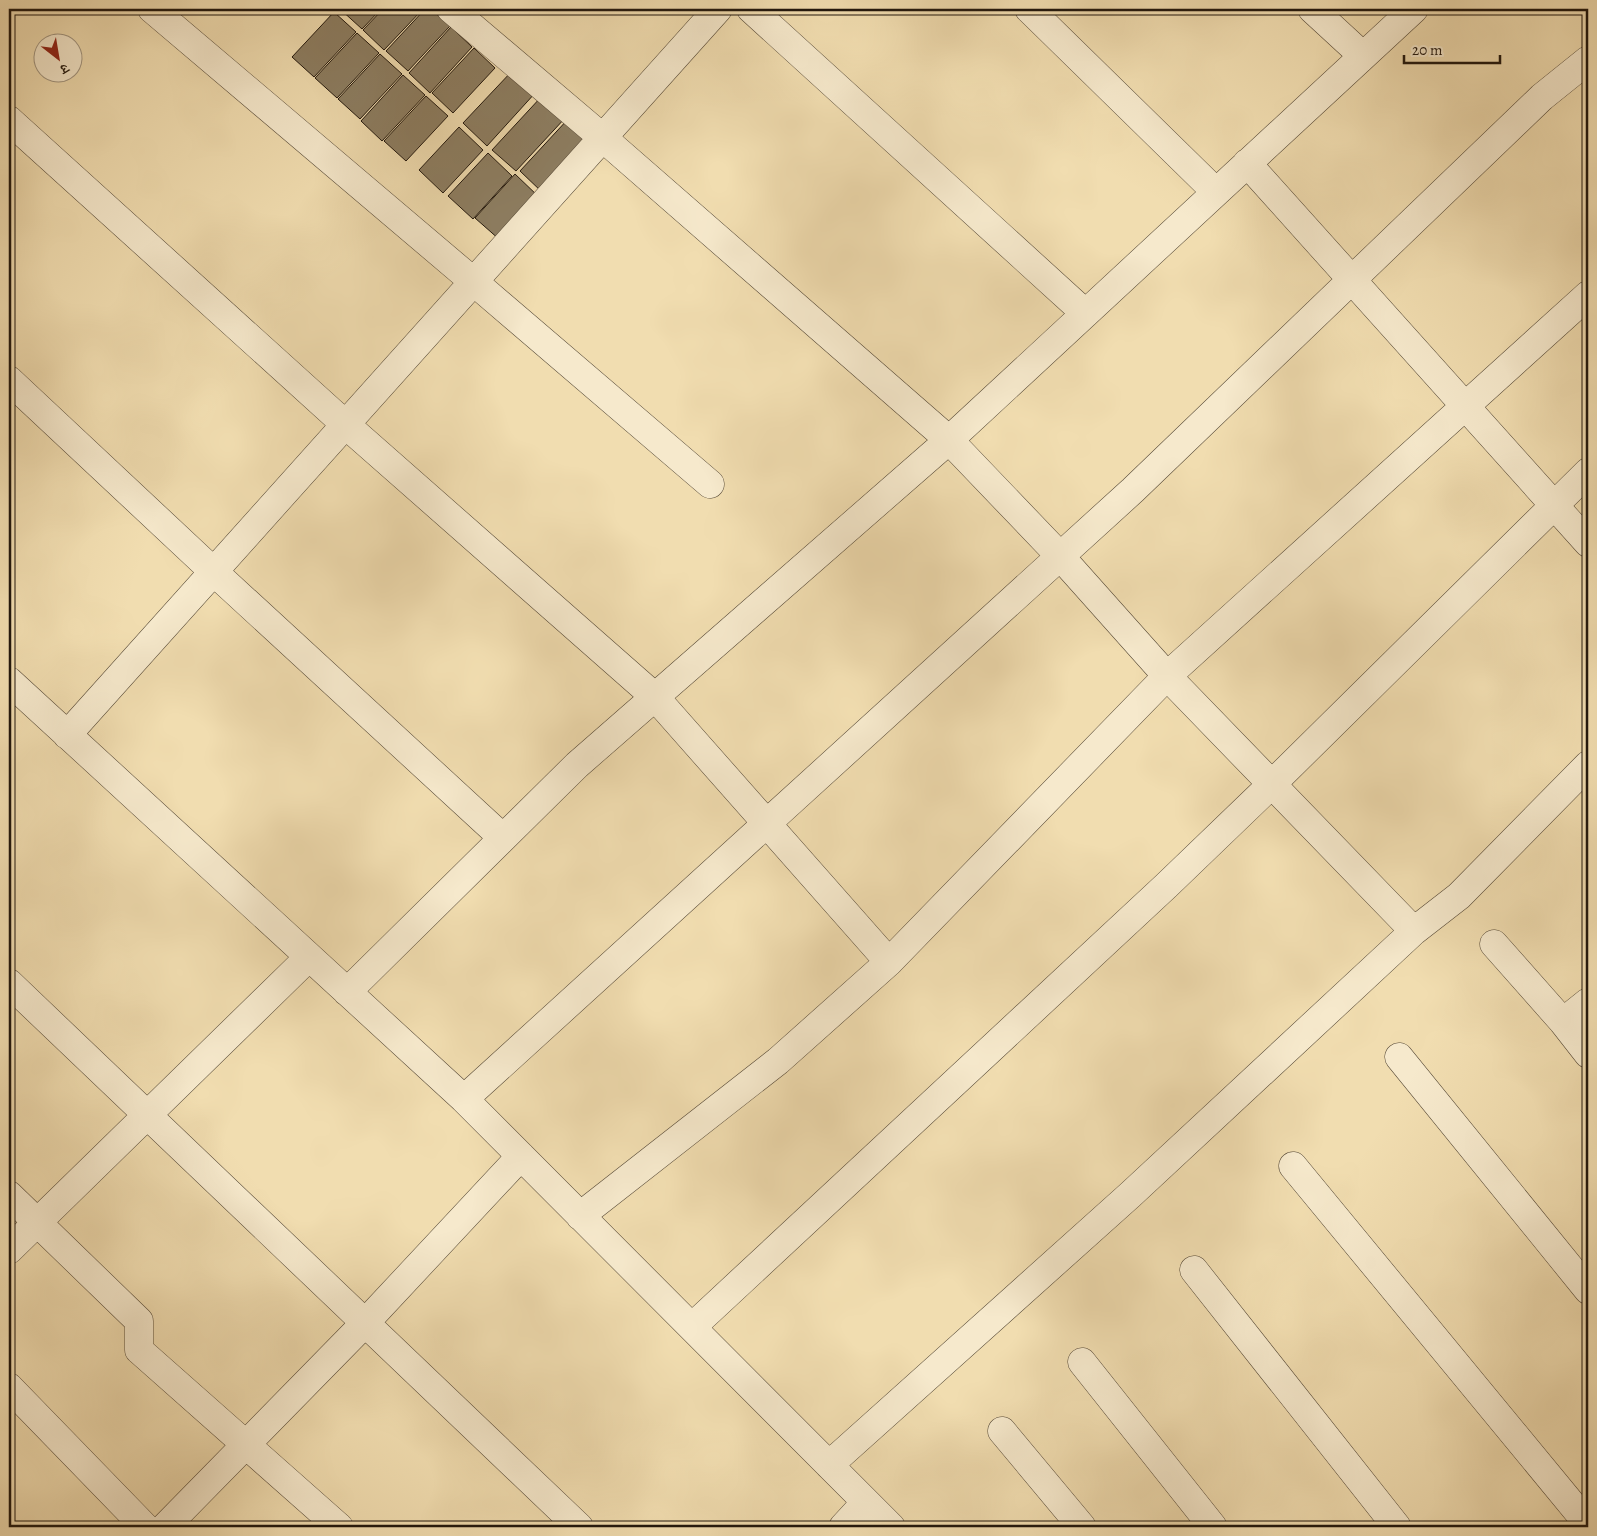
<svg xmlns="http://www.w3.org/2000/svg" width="1597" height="1536" viewBox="0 0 1597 1536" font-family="Alegreya,'Noto Serif Devanagari',serif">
<rect width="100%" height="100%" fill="#f1ddb0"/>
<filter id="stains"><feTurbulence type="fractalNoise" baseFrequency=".004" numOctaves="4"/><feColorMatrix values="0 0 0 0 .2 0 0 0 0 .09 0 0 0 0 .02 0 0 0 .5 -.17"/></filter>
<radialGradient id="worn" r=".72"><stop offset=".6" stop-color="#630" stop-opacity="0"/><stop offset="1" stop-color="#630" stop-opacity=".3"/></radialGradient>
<!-- building -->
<path fill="#8d7e62" stroke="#21170d" d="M340,9H381L362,29Z
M383,9H423L384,50L363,30Z
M425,9H431L450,26L408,71L386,51Z
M334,12L356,32L314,77L292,57Z
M451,27L472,47L430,93L409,73Z
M357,33L379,53L337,98L315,78Z
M474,48L495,68L453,113L432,93Z
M380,54L402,74L360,119L338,99Z
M513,70L536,92L487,146L463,123Z
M403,75L425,95L382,141L361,121Z
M426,96L448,116L406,161L384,141Z
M542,96L566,117L516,171L492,150Z
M569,118L593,140L543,193L520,171Z
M459,127L483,150L443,193L419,170Z
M488,153L512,176L473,219L448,196Z
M515,174L540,198L500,240L475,218Z"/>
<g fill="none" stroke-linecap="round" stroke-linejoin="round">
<defs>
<path id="minor" d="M152,9L474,282L710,484
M451,9L603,138L949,440L1060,556L1167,676L1414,931
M751,9L1085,313
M1029,9L1216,192
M1312,9L1363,56
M9,120L346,425L655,697L889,962
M1247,163L1588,543
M9,380L214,572L503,838
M9,681L464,1099L891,1527
M67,735L718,9
M1494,944L1563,1022L1588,1054
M9,983L579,1527
M347,992L577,765L949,440L1414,9
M1563,1022L1588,1002
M1399,1057L1588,1290
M464,1099L1133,490L1542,97L1588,60
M1293,1166L1588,1524
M9,1195L139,1321V1350L339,1527
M580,1216L778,1061L889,962L1167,676L1588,295
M9,1250L309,957
M1194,1270L1397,1527
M692,1327L1167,885L1272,784L1588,472
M1082,1362L1213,1527
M9,1387L145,1527
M1002,1431L1082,1527
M829,1465L1130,1195L1414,931L1459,896L1588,765
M165,1527L365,1323L521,1156
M843,1527L866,1502"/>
</defs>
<!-- minor casing -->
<use href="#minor" stroke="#554836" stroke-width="29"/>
<!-- minor -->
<use href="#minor" stroke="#f6e9cc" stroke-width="28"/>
</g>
<!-- margin -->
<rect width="1597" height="1536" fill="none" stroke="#f1ddb0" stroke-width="30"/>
<rect x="10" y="10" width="1577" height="1516" fill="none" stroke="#21170d" stroke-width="2.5"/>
<rect x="15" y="15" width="1567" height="1506" fill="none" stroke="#21170d"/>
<!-- north arrow -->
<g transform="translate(58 58) rotate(149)"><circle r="24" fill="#f6e9cc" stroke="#a19580"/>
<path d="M0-4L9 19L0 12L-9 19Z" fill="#8f2418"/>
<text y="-8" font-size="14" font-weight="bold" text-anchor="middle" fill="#21170d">उ</text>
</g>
<!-- scale -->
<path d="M1404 55v8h96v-8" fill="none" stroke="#21170d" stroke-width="2.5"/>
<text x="1412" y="55" font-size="15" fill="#21170d" stroke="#f6e9cc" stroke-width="4" paint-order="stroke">20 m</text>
<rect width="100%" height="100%" filter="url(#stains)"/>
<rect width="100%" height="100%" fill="url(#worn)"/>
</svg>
